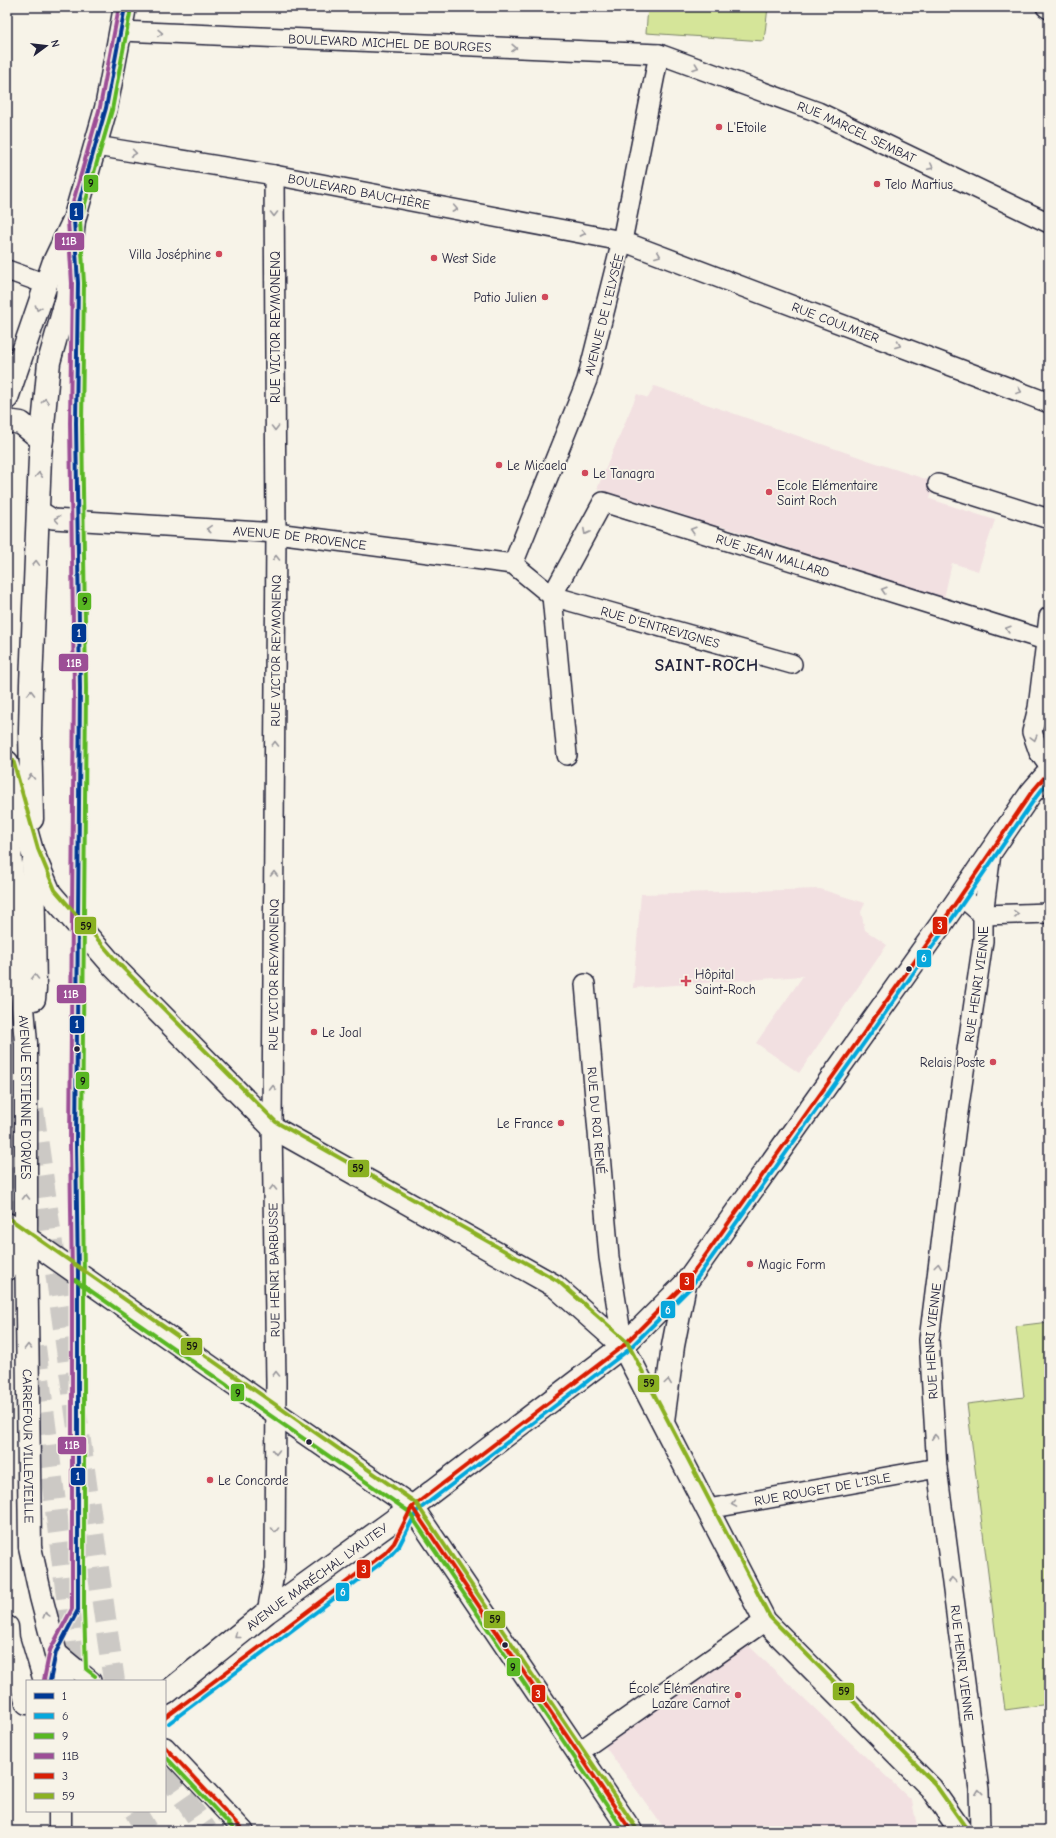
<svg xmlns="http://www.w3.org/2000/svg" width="1056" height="1838" viewBox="0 0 1056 1838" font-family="'Comic Neue',sans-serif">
<rect width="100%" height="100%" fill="#f7f3e8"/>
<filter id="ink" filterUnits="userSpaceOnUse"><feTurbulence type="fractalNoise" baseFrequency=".025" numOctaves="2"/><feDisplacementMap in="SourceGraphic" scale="8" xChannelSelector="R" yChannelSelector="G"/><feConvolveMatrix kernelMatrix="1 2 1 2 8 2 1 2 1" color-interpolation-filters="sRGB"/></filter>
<g filter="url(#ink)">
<!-- built -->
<path fill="#f2e0e1" d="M654,386L888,467L935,482L930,499L995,520L978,571L952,563L944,598L935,594L934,597L904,587V586L886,579L874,575L873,577L821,559L820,561L787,547L717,525V527L687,518V516L597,489L637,394L648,398Z
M820,889L865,903L861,912L865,930L887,945L799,1073L756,1043L803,976L633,988L641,894Z
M748,1645L912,1801L918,1831H666L604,1745Z"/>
<!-- green -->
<path fill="#d5e599" stroke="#7c846a" d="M648,7H768L764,41L646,33Z
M1049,1322V1704L1005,1710L967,1404L1024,1397L1016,1326Z"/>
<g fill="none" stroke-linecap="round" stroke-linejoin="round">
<!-- motorway-tunnel -->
<path stroke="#ccc9c5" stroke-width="22" stroke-dasharray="22 11" stroke-linecap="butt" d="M33,1110L114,1681
M7,1134L19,1224
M35,1347L75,1658L80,1681
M165,1771L207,1831
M135,1811L147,1831"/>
<defs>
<g id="minor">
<path d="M1046,7L1049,9"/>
<path id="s1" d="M121,31L659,54L818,112L1049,223"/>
<path id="s2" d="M96,146L274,175L622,241L1049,403"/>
<path d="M7,270L46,284"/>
<path d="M938,484L1049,519"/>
<path id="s3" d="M38,510L53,519L276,533L513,564L552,596L792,664"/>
<path id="s4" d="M513,564L587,380L622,241L659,54"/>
<path id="s5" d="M552,596L603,502L1045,640"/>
<path d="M552,596L567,755"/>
<path d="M1049,617L1038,708L1032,732L1039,752L1049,766"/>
<path d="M961,896L983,915L1049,913"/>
<path id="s6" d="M585,984L609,1257L623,1346"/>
<path id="s7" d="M708,1509L937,1468"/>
<path id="s8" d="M267,1612L275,1569L276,1382L272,1127L276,533L274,175"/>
<path d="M56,1652L91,1681"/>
<path d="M165,1747L244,1831"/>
<path d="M577,1753L765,1621"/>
<path id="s9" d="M980,1831L979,1790L937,1468L929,1340L956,1126L983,941V915L991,853"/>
</g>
<g id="secondary">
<path d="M7,1269L26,1236"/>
<path d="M663,1421L673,1346L685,1284"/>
<path id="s10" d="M165,1694L267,1612L412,1507L623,1346L685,1284L942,923L1031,793L1049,772"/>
</g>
<g id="primary">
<path d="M7,398L53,264L74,220L106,108L125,7"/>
<path d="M7,421L21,423L42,440"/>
<path d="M7,762L32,851L50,893L115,968L272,1127L555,1286L623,1346L765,1621L931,1788L961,1831"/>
<path id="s11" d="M7,816L26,1043V1236L30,1547L41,1597L63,1681"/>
<path d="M32,819L30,732L31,684L40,457L49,362L67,298L74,220"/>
<path d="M33,864L35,989L34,999"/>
<path d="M7,1224L276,1413L412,1507L631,1831"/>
<path d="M7,1627L8,1639L27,1703"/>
<path d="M60,1811V1831"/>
</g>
</defs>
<!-- minor casing -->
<use href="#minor" stroke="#22223b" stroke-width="22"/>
<!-- secondary casing -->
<use href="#secondary" stroke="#22223b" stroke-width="25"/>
<!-- primary casing -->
<use href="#primary" stroke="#22223b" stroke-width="25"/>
<!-- minor -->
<use href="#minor" stroke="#f7f3e8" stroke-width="19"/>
<!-- secondary -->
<use href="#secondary" stroke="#f7f3e8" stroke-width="22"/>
<!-- primary -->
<use href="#primary" stroke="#f7f3e8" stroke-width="22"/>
<defs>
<path id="bus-1" d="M50,1681L56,1652L78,1610V1275L76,1144L80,688L76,423L78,283L74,220L106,108L125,7"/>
<path id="bus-2" d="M169,1723L389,1557L399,1546L417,1511L627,1351L690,1288L947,926L1036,797L1049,781"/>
<path id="bus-3" d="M75,1280L408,1511L624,1831
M95,1676L86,1669L84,1610V1275L82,1144L86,688L82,423L84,283L80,221L112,110L131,8
M165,1756L236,1831"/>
<path id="bus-4" d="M44,1680L50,1650L72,1609V1275L70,1144L74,688L70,423L72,283L68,220L100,107L119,7"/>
<path id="bus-5" d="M412,1507L631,1831
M165,1718L385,1553L394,1543L412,1507L623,1346L685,1284L942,923L1031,793L1049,772
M165,1747L244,1831"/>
<path id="bus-6" d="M13,760L38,849L55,890L119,964L276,1122L558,1281L627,1342L770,1617L935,1784L966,1828
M10,1219L416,1503L636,1828"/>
</defs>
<!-- bus-1 casing -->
<use href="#bus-1" stroke="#f7f3e8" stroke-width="7"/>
<!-- bus-2 casing -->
<use href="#bus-2" stroke="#f7f3e8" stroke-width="7"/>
<!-- bus-3 casing -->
<use href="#bus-3" stroke="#f7f3e8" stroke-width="7"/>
<!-- bus-4 casing -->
<use href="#bus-4" stroke="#f7f3e8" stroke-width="7"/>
<!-- bus-5 casing -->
<use href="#bus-5" stroke="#f7f3e8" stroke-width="7"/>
<!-- bus-6 casing -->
<use href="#bus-6" stroke="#f7f3e8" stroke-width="7"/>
<!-- bus-1 -->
<use href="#bus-1" stroke="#003893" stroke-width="4"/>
<!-- bus-2 -->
<use href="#bus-2" stroke="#06a7dc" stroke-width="4"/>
<!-- bus-3 -->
<use href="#bus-3" stroke="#58b722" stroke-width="4"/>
<!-- bus-4 -->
<use href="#bus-4" stroke="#9c4e96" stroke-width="4"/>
<!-- bus-5 -->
<use href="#bus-5" stroke="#d81e05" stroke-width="4"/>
<!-- bus-6 -->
<use href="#bus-6" stroke="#8ab122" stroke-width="4"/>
</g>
<!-- one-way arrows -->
<defs><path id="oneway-chevron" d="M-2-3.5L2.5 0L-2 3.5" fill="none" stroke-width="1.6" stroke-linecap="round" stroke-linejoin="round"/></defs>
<g stroke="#97959a">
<use href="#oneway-chevron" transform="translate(160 33) rotate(2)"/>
<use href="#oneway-chevron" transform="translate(514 48) rotate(2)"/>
<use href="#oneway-chevron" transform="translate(696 67) rotate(20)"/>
<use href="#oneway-chevron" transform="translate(134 153) rotate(9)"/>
<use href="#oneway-chevron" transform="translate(931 167) rotate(26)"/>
<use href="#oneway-chevron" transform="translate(455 209) rotate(11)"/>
<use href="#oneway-chevron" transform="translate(274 214) rotate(90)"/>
<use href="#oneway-chevron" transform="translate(583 233) rotate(11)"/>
<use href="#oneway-chevron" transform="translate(658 255) rotate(21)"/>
<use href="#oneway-chevron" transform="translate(38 308) rotate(109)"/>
<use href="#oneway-chevron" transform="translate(898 345) rotate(21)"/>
<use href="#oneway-chevron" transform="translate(1019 391) rotate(21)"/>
<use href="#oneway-chevron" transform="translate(45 401) rotate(-85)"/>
<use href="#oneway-chevron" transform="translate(275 428) rotate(90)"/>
<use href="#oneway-chevron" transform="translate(39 475) rotate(-87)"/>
<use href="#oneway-chevron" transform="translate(57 519) rotate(-169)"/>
<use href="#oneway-chevron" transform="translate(209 529) rotate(-176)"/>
<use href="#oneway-chevron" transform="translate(693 530) rotate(-163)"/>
<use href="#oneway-chevron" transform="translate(586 532) rotate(118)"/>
<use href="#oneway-chevron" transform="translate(276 558) rotate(-90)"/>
<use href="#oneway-chevron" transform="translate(36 563) rotate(-88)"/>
<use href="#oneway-chevron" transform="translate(884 590) rotate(-163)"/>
<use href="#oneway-chevron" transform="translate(1008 629) rotate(-163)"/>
<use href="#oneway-chevron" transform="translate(31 693) rotate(-89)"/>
<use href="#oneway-chevron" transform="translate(1034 738) rotate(75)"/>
<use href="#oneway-chevron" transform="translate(275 744) rotate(-90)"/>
<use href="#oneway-chevron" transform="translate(31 777) rotate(-91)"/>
<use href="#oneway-chevron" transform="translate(274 874) rotate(-90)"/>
<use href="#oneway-chevron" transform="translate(1016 914) rotate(-2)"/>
<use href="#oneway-chevron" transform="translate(35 977) rotate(-91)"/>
<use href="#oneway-chevron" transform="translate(273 1088) rotate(-90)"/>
<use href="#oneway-chevron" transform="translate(273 1188) rotate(-91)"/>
<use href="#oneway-chevron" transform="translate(26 1197) rotate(-90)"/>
<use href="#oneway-chevron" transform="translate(938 1266) rotate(-83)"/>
<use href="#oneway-chevron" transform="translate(28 1347) rotate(-91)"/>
<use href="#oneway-chevron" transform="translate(276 1374) rotate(-91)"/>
<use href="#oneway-chevron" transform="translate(668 1382) rotate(-82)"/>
<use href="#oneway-chevron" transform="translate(935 1437) rotate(-94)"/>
<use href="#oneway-chevron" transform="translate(276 1452) rotate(91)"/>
<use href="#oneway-chevron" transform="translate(734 1504) rotate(170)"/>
<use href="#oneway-chevron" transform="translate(275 1530) rotate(90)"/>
<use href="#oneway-chevron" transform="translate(952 1580) rotate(-97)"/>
<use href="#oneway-chevron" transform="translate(46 1615) rotate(-105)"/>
<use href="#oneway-chevron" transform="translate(237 1636) rotate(141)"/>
<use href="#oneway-chevron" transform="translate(979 1792) rotate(-96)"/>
</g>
</g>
<!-- markers -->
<g fill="#d1495b" stroke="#f7f3e8" stroke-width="1.5">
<circle cx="719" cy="127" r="4"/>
<circle cx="877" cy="184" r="4"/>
<circle cx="219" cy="254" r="4"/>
<circle cx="434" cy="258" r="4"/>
<circle cx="545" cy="297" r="4"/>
<circle cx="499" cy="465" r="4"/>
<circle cx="585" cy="473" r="4"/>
<circle cx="769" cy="492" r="4"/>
<path d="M684 975h4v4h4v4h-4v4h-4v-4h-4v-4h4z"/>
<circle cx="314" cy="1032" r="4"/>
<circle cx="993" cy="1062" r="4"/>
<circle cx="561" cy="1123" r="4"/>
<circle cx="750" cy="1264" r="4"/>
<circle cx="210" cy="1480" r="4"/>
<circle cx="738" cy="1695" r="4"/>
</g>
<g fill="#22223b" stroke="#f7f3e8" stroke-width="1.5">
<circle cx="909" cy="969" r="3.5"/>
<circle cx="77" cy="1049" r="3.5"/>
<circle cx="309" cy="1442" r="3.5"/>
<circle cx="505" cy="1645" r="3.5"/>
</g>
<g text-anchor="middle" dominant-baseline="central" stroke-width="3.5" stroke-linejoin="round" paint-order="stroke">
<!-- street labels -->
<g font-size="13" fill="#22223b" stroke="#f7f3e8">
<text stroke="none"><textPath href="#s1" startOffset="269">BOULEVARD MICHEL DE BOURGES</textPath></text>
<text stroke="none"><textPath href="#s1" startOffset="751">RUE MARCEL SEMBAT</textPath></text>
<text stroke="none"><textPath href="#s2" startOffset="267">BOULEVARD BAUCHIÈRE</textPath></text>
<text stroke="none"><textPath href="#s4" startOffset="266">AVENUE DE L'ELYSÉE</textPath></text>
<text stroke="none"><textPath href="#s2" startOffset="763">RUE COULMIER</textPath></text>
<text transform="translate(275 327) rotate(-90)">RUE VICTOR REYMONENQ</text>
<text stroke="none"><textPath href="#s3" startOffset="265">AVENUE DE PROVENCE</textPath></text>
<text stroke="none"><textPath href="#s5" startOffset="285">RUE JEAN MALLARD</textPath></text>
<text stroke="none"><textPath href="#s3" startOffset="643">RUE D'ENTREVIGNES</textPath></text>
<text stroke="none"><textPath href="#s8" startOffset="962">RUE VICTOR REYMONENQ</textPath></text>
<text stroke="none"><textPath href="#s8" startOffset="638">RUE VICTOR REYMONENQ</textPath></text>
<text stroke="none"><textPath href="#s9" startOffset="853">RUE HENRI VIENNE</textPath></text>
<text stroke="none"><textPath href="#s11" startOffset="282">AVENUE ESTIENNE D'ORVES</textPath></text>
<text stroke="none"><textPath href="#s6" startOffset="137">RUE DU ROI RENÉ</textPath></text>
<text transform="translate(274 1270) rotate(-91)">RUE HENRI BARBUSSE</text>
<text stroke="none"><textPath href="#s9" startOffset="493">RUE HENRI VIENNE</textPath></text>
<text stroke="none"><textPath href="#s11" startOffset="631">CARREFOUR VILLEVIEILLE</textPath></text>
<text stroke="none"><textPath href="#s7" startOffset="116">RUE ROUGET DE L'ISLE</textPath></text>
<text stroke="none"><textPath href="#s10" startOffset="192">AVENUE MARÉCHAL LYAUTEY</textPath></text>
<text transform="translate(962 1663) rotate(83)">RUE HENRI VIENNE</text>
</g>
<!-- poi labels -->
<g font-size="13" fill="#22223b" stroke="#f7f3e8" text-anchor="start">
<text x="727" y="127">L'Etoile</text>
<text x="885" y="184">Telo Martius</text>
<text x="211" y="254" text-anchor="end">Villa Joséphine</text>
<text x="442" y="258">West Side</text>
<text x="537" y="297" text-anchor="end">Patio Julien</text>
<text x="507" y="465">Le Micaela</text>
<text x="593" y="473">Le Tanagra</text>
<text x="777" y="485">Ecole Elémentaire<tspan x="777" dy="15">Saint Roch</tspan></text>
<text x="695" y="974">Hôpital<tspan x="695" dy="15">Saint-Roch</tspan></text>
<text x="322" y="1032">Le Joal</text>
<text x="985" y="1062" text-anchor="end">Relais Poste</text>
<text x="553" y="1123" text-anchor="end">Le France</text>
<text x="758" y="1264">Magic Form</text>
<text x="218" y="1480">Le Concorde</text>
<text x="730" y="1688" text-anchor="end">École Élémenatire<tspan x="730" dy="15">Lazare Carnot</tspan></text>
</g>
<!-- district labels -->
<g font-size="17" font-weight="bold" letter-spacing="1" fill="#22223b" stroke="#f7f3e8">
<text x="707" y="665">SAINT-ROCH</text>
</g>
</g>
<g stroke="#f7f3e8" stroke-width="1.5">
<rect x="83" y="174" width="16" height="19" rx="4" fill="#58b722"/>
<rect x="69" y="202" width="15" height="19" rx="4" fill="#003893"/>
<rect x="54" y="232" width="31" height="19" rx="4" fill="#9c4e96"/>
<rect x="77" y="592" width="15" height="19" rx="4" fill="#58b722"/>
<rect x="71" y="623" width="16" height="20" rx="4" fill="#003893"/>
<rect x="58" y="653" width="31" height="19" rx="4" fill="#9c4e96"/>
<rect x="932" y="916" width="16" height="19" rx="4" fill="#d81e05"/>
<rect x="74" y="916" width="23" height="19" rx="4" fill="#8ab122"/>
<rect x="916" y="949" width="16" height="19" rx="4" fill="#06a7dc"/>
<rect x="56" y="984" width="31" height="20" rx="4" fill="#9c4e96"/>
<rect x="69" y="1015" width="16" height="19" rx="4" fill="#003893"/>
<rect x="75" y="1071" width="15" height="19" rx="4" fill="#58b722"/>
<rect x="347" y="1159" width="23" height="19" rx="4" fill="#8ab122"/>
<rect x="679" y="1272" width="16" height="19" rx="4" fill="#d81e05"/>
<rect x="660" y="1300" width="16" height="19" rx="4" fill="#06a7dc"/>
<rect x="180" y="1337" width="23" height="19" rx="4" fill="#8ab122"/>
<rect x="637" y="1374" width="23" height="19" rx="4" fill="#8ab122"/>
<rect x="230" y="1383" width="15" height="19" rx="4" fill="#58b722"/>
<rect x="57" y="1436" width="30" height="19" rx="4" fill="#9c4e96"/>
<rect x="70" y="1467" width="16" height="19" rx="4" fill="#003893"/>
<rect x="356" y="1559" width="15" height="20" rx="4" fill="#d81e05"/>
<rect x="335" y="1582" width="15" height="20" rx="4" fill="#06a7dc"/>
<rect x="483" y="1610" width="23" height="19" rx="4" fill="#8ab122"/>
<rect x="506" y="1657" width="15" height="20" rx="4" fill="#58b722"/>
<rect x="832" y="1682" width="23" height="19" rx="4" fill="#8ab122"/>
<rect x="531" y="1684" width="15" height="19" rx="4" fill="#d81e05"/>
</g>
<g font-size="11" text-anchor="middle" font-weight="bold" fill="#fff">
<text x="76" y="216">1</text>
<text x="69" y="245">11B</text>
<text x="79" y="637">1</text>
<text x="74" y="667">11B</text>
<text x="940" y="929">3</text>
<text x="924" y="962">6</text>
<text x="71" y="998">11B</text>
<text x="77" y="1028">1</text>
<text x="687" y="1285">3</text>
<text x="668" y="1314">6</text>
<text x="72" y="1449">11B</text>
<text x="78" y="1480">1</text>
<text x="364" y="1573">3</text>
<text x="343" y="1596">6</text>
<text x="538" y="1698">3</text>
</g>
<g font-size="11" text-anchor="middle" font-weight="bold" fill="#111">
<text x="91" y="187">9</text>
<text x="85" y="605">9</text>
<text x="86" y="930">59</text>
<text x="83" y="1085">9</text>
<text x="358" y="1172">59</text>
<text x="192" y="1350">59</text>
<text x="649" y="1387">59</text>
<text x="238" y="1397">9</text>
<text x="495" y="1623">59</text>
<text x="513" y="1671">9</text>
<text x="844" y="1695">59</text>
</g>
<!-- margin -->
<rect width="1056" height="1838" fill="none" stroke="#f7f3e8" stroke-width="24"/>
<rect x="12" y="12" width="1032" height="1814" fill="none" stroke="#22223b" stroke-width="1.5" filter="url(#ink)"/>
<!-- legend -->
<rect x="26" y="1680" width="140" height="132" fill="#f7f3e8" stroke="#a29fa3"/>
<rect x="34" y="1693" width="20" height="6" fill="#003893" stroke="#a29fa3"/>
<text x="62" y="1700" font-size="12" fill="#22223b">1</text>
<rect x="34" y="1713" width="20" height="6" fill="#06a7dc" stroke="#a29fa3"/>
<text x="62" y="1720" font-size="12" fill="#22223b">6</text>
<rect x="34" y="1733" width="20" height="6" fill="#58b722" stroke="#a29fa3"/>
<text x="62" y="1740" font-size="12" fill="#22223b">9</text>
<rect x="34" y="1753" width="20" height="6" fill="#9c4e96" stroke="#a29fa3"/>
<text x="62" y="1760" font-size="12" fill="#22223b">11B</text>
<rect x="34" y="1773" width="20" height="6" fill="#d81e05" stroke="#a29fa3"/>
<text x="62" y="1780" font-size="12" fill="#22223b">3</text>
<rect x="34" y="1793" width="20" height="6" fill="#8ab122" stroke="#a29fa3"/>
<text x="62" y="1800" font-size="12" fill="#22223b">59</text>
<!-- north arrow -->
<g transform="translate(46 46) rotate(75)" stroke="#f7f3e8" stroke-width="3" paint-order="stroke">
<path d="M0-3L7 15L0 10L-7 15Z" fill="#22223b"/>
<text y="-6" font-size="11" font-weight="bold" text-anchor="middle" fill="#22223b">N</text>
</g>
</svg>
